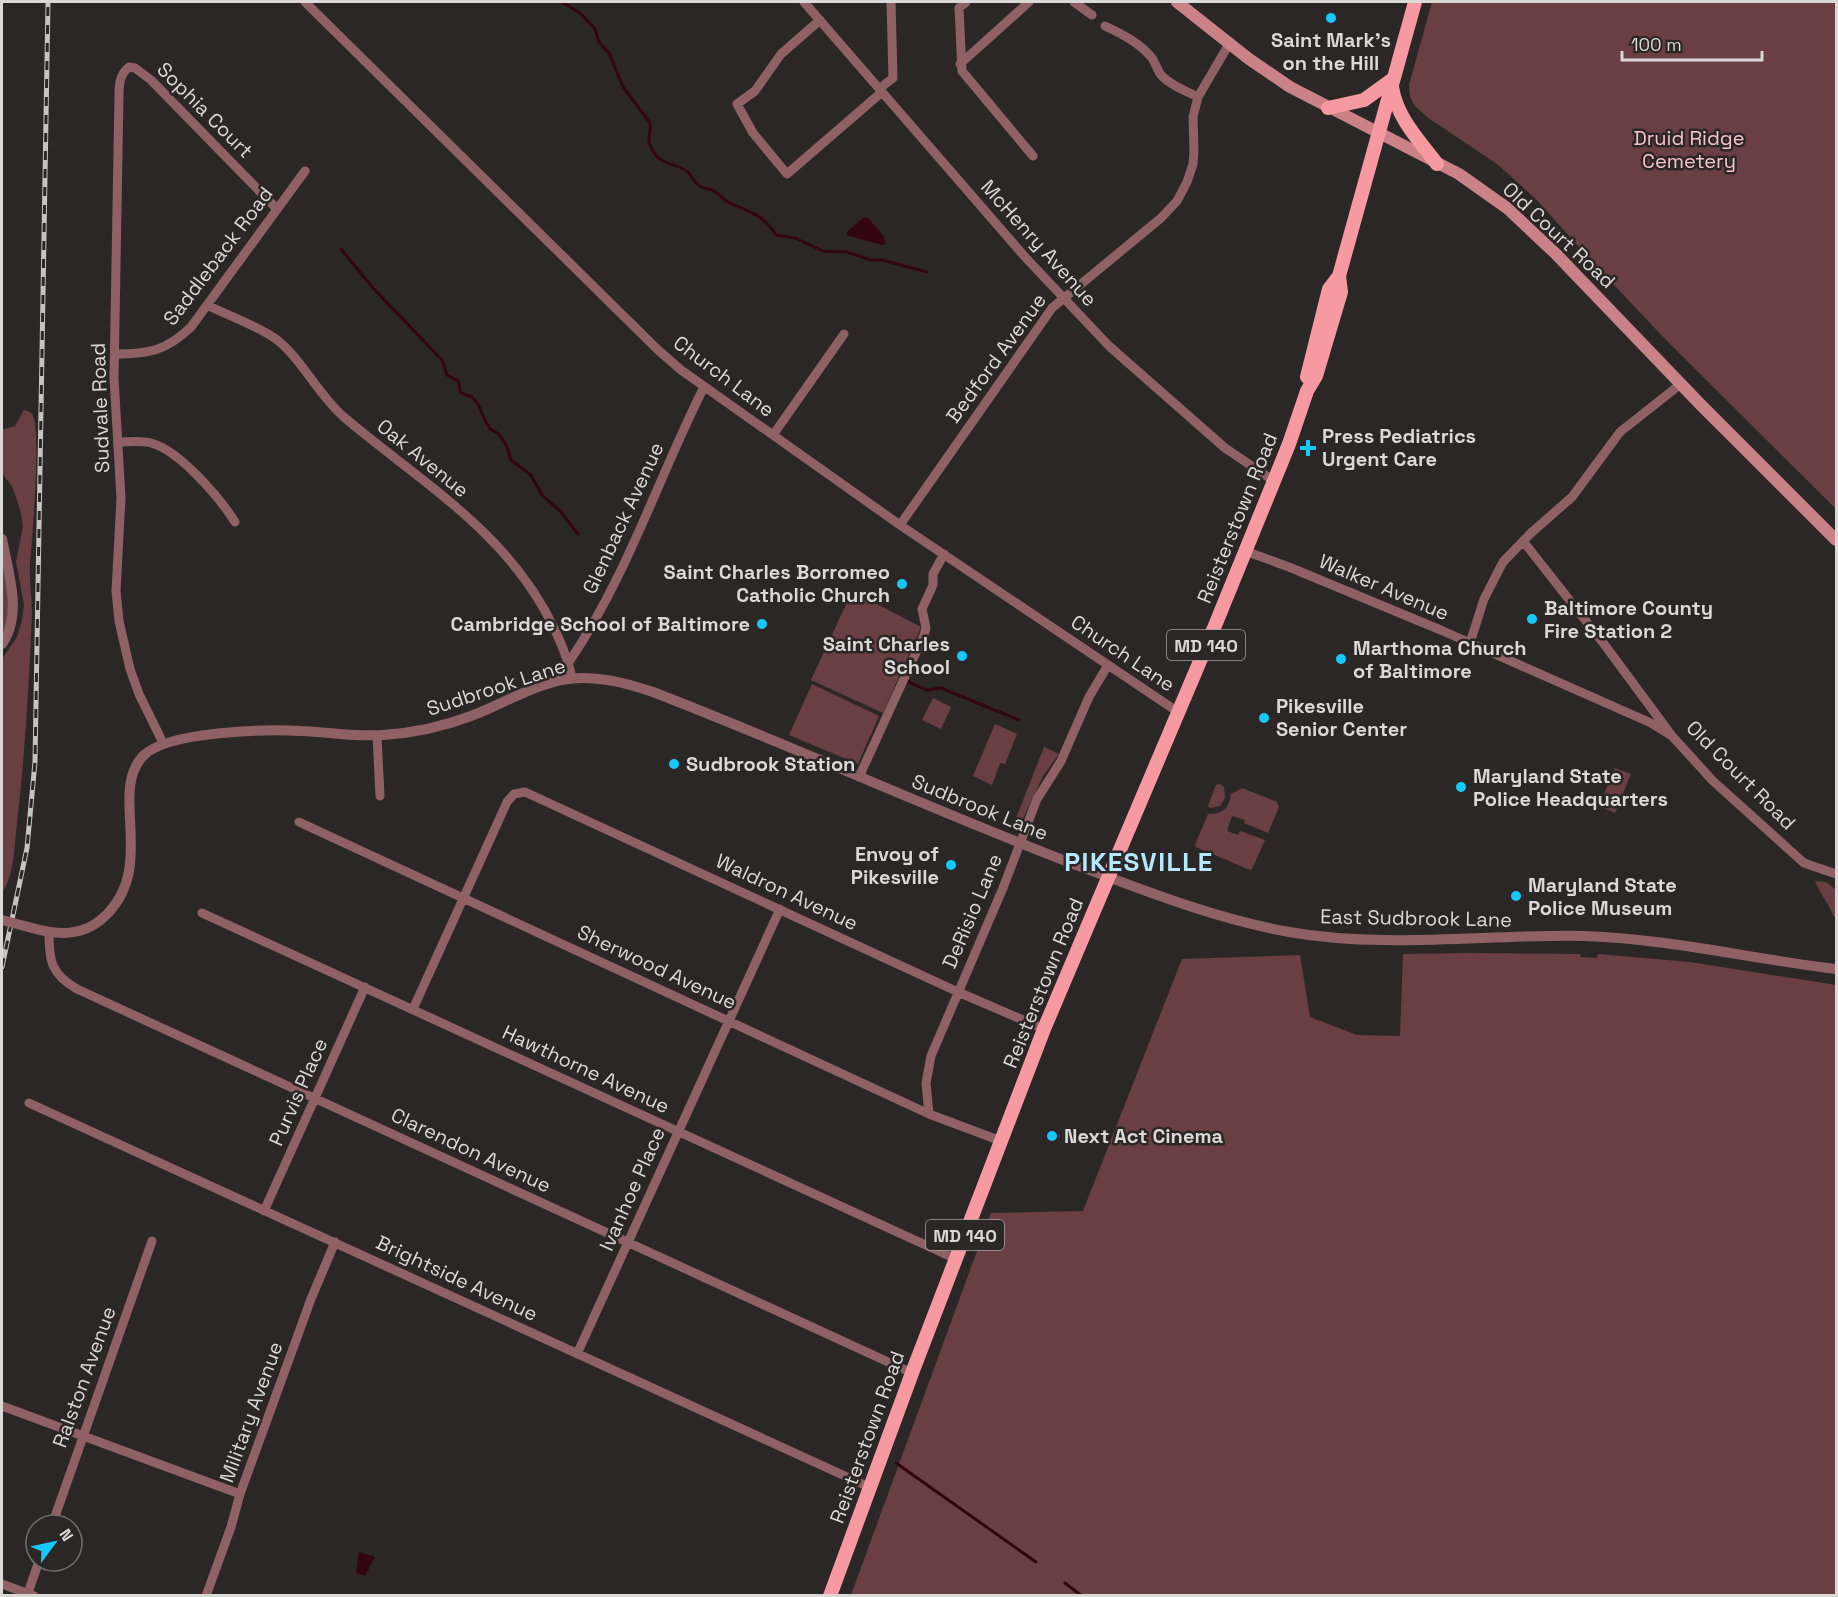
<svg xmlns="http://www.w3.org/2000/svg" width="1838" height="1597" viewBox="0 0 1838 1597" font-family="'Space Grotesk',sans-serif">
<rect width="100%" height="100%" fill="#2c2727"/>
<!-- green -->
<path fill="#6a3f43" d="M1432,2H1836V509L1669,343L1596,266L1536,199L1497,164L1427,117L1415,106L1410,97L1409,85Z
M24,410C28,411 29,411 32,414C42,427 32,541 30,564C29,580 32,597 32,614C29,684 25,754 17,823C14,846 15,874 2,893V659L17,637L22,620L24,605L16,561L23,527L21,513L13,488L2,473V430L15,426Z
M2,563C6,584 14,613 2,633Z
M851,594L869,600L921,627L883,713L811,680Z
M812,684L879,716L858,764L789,735Z
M933,698L951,707L941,729L922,720Z
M995,724L1017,734L1005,764L1000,763L992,785L973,776Z
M1044,747L1059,754L1043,776L1019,827L1013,826Z
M1615,768L1631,774L1615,813L1599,806Z
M1220,784L1224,787L1225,798L1220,806L1210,808L1208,806L1216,785Z
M1242,788L1277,802L1279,807L1268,833L1244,823L1245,820L1232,816L1227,831L1238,835L1240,831L1265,840L1252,869L1250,870L1196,847L1195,845L1208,814C1222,815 1230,807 1231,794Z
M1815,881L1826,882L1836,890V916L1834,917C1829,904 1820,894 1815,881Z
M1466,953L1580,954L1581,957L1597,958L1598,954L1690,962L1836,985V1595H851L991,1213L1083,1211L1182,959L1300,955L1310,1017L1357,1035L1400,1036L1403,954Z"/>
<!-- water -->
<path fill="#33050e" d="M864,217L868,218L884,236L886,244L882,245L846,235L847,232Z
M359,1552L375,1557L365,1576L356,1573Z"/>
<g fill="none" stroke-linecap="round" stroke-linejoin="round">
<!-- stream -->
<path stroke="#33050e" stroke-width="3" d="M562,2L580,13L595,29L599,42L609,53L623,87L650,123C652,135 645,136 652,149C659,164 673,163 685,170C691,173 692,180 697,184C702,189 708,188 714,191C719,193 722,199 728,202C749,212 762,213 776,235L795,238L823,251L847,252L871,260H882L927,272
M341,249L373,288L442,360L447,375L458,381L461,393L472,397L478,404L486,422L490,429L499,434L507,447L511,460L531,475L542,495L560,511L578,534
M906,681L927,690L941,688L1019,720
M896,1463L1036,1562
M1065,1583L1082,1596"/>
<!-- minor -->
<path stroke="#8f6165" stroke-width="9" d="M305,2L657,349L681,370L900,525L1178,712
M804,2L1025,257L1109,346L1225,448L1274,481
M966,2L959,8L962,71L1033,156
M1074,2L1092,15
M820,20L781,54L755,91L737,104L753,133L787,174L882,92
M1105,26C1122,34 1140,43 1152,58C1156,64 1157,70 1161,75C1170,85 1186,91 1198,97
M960,64L1029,2
M879,89L893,78L891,2
M207,305C229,316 256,325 276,339C302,359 318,395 345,418C422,483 509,533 554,628C562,645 569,661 572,679
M115,354C149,354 166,351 191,327L305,171
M773,435L844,334
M118,442C128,442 140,440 151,443C179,450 220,498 235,522
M900,525L1052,308L1161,218L1177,201L1187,182L1193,164L1194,151L1193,117L1198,97L1229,44
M1523,541L1604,644L1672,736L1713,781L1804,863L1836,874
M1245,551L1289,567L1443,631L1651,723L1672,736
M1470,643L1484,599L1503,562L1531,533L1572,497L1620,432L1682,383
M569,662C627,577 658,478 704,387
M377,736L380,796
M163,743L139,694L130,669L119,621L116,591L121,498L114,378L119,95C119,84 120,74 129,67L135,68L151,80L277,209
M859,777L924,635L926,628L922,609L933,585V574L944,554
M299,822L929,1114L1001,1141
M202,913L956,1259
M49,932C49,961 51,974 77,989L912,1373
M413,1009L507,802L514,794L525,792L958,992L1044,1029
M29,1103L869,1487
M929,1114L926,1083L931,1056L1003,888L1037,799L1061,761L1089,697L1108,665
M264,1211L365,987
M577,1354L780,909
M2,1406L240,1494
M52,1525L152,1241
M2,1584L34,1596
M28,1593L39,1561
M206,1596L231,1527L240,1494L311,1299L335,1242"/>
<!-- tertiary -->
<path stroke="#8f6165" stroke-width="10" d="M2,539C8,571 23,615 2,644
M32,928C57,935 83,937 104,917C158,867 108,793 143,756C167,731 267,729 301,731C329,732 355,737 383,735C413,733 442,727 471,716C503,704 534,684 568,679C597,675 626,683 653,692C793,746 930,809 1071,863C1140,889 1215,919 1289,932C1386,949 1487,934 1585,936C1670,939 1752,959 1836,969"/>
<!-- secondary -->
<path stroke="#ca8187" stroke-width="12" d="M1177,2L1249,59L1290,87L1459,174L1507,208L1556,254L1700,404L1836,540"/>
<!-- primary -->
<path stroke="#f799a1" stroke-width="14" d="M1392,87C1397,118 1419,140 1437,164
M1328,108L1364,100L1393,79
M1307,377L1329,289L1339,276
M830,1596L912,1373L1044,1029L1214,628L1289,444L1307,391L1316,376L1341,292L1339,276L1415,2"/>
<defs>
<path id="rail" d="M2,967L27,848L35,762L48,2"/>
</defs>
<!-- rail casing -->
<use href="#rail" stroke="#c6c3c3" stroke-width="5"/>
<!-- rail -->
<use href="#rail" stroke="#2c2727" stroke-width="3" stroke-dasharray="9" stroke-linecap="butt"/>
<!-- tertiary-bridge -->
<path stroke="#8f6165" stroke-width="10" d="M2,920L32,928"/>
</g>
<!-- markers -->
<g fill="#15cafb" stroke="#2c2727" stroke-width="2">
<circle cx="1331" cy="18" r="6"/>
<path d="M1305 439h6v6h6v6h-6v6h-6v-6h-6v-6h6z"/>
<circle cx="902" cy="584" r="6"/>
<circle cx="1532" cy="619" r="6"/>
<circle cx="762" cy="624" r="6"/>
<circle cx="962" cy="656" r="6"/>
<circle cx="1341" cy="659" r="6"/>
<circle cx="1264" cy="718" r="6"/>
<circle cx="674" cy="764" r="6"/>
<circle cx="1461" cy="787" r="6"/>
<circle cx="951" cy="865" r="6"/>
<circle cx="1516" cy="896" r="6"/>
<circle cx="1052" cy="1136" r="6"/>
</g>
<g text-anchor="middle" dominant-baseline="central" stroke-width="5" stroke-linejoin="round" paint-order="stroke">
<!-- shield labels -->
<g fill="#2c2727" stroke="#a6a3a3" stroke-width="1.5">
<rect x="1167" y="630" width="78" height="30" rx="4.5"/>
<rect x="926" y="1220" width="78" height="30" rx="4.5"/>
</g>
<g font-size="18" font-weight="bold" fill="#dbd8d8">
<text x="1206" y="645">MD 140</text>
<text x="965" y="1235">MD 140</text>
</g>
<!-- poi labels -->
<g font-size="20" font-weight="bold" fill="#dbd8d8" stroke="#2c2727" text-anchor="start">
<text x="1331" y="40" text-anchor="middle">Saint Mark's<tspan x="1331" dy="23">on the Hill</tspan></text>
<text x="1322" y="436">Press Pediatrics<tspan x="1322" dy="23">Urgent Care</tspan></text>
<text x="890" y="572" text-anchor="end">Saint Charles Borromeo<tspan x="890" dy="23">Catholic Church</tspan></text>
<text x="1544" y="608">Baltimore County<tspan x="1544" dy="23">Fire Station 2</tspan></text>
<text x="750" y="624" text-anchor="end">Cambridge School of Baltimore</text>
<text x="950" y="644" text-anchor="end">Saint Charles<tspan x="950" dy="23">School</tspan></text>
<text x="1353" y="648">Marthoma Church<tspan x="1353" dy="23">of Baltimore</tspan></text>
<text x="1276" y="706">Pikesville<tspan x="1276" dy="23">Senior Center</tspan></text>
<text x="686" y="764">Sudbrook Station</text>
<text x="1473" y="776">Maryland State<tspan x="1473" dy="23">Police Headquarters</tspan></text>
<text x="939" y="854" text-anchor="end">Envoy of<tspan x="939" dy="23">Pikesville</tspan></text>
<text x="1528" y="885">Maryland State<tspan x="1528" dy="23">Police Museum</tspan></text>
<text x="1064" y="1136">Next Act Cinema</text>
</g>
<!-- street labels -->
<g font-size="20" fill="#dbd8d8" stroke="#2c2727">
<text transform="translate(205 110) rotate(45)">Sophia Court</text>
<text transform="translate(1559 235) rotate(43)">Old Court Road</text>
<text transform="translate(1039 243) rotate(48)">McHenry Avenue</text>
<text transform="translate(218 256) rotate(-53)">Saddleback Road</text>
<text transform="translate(996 358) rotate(-54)">Bedford Avenue</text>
<text transform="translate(724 376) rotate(37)">Church Lane</text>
<text transform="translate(100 408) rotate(-92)">Sudvale Road</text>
<text transform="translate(423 458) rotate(39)">Oak Avenue</text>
<text transform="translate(623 518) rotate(-65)">Glenback Avenue</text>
<text transform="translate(1237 518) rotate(-68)">Reisterstown Road</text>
<text transform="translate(1384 587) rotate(23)">Walker Avenue</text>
<text transform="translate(1123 653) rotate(34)">Church Lane</text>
<text transform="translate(496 687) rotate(-18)">Sudbrook Lane</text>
<text transform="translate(1741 775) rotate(45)">Old Court Road</text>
<text transform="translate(980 807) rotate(22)">Sudbrook Lane</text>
<text transform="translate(787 892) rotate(25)">Waldron Avenue</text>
<text transform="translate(972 911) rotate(-67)">DeRisio Lane</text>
<text transform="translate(1416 918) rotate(1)">East Sudbrook Lane</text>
<text transform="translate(657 967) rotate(25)">Sherwood Avenue</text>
<text transform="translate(1043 983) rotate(-68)">Reisterstown Road</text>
<text transform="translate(586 1069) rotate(25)">Hawthorne Avenue</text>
<text transform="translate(298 1092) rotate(-66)">Purvis Place</text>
<text transform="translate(471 1150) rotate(25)">Clarendon Avenue</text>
<text transform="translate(632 1189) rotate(-66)">Ivanhoe Place</text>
<text transform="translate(457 1278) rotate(25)">Brightside Avenue</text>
<text transform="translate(84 1377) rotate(-70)">Ralston Avenue</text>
<text transform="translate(251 1412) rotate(-70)">Military Avenue</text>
<text transform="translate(867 1437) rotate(-70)">Reisterstown Road</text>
</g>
<!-- park labels -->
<g font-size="20" fill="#fac4c7" stroke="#2c2727">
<text x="1689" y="138">Druid Ridge<tspan x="1689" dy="23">Cemetery</tspan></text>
</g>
<!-- district labels -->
<g font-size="26" font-weight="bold" letter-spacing="1.5" fill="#b4e8fd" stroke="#2c2727">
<text x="1139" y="862">PIKESVILLE</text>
</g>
</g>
<!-- border -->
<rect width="1838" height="1597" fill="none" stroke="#dbd8d8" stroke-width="6"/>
<!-- north arrow -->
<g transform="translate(54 1543) rotate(57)"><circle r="28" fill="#2c2727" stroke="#726e6e" stroke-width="1.5"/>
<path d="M0-4.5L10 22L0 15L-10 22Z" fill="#15cafb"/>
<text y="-9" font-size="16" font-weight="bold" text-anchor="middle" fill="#dbd8d8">N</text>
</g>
<!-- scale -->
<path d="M1622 51v9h140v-9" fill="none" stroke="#dbd8d8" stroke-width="3"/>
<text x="1631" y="51" font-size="18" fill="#dbd8d8" stroke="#2c2727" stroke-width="4.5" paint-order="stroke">100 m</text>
</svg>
